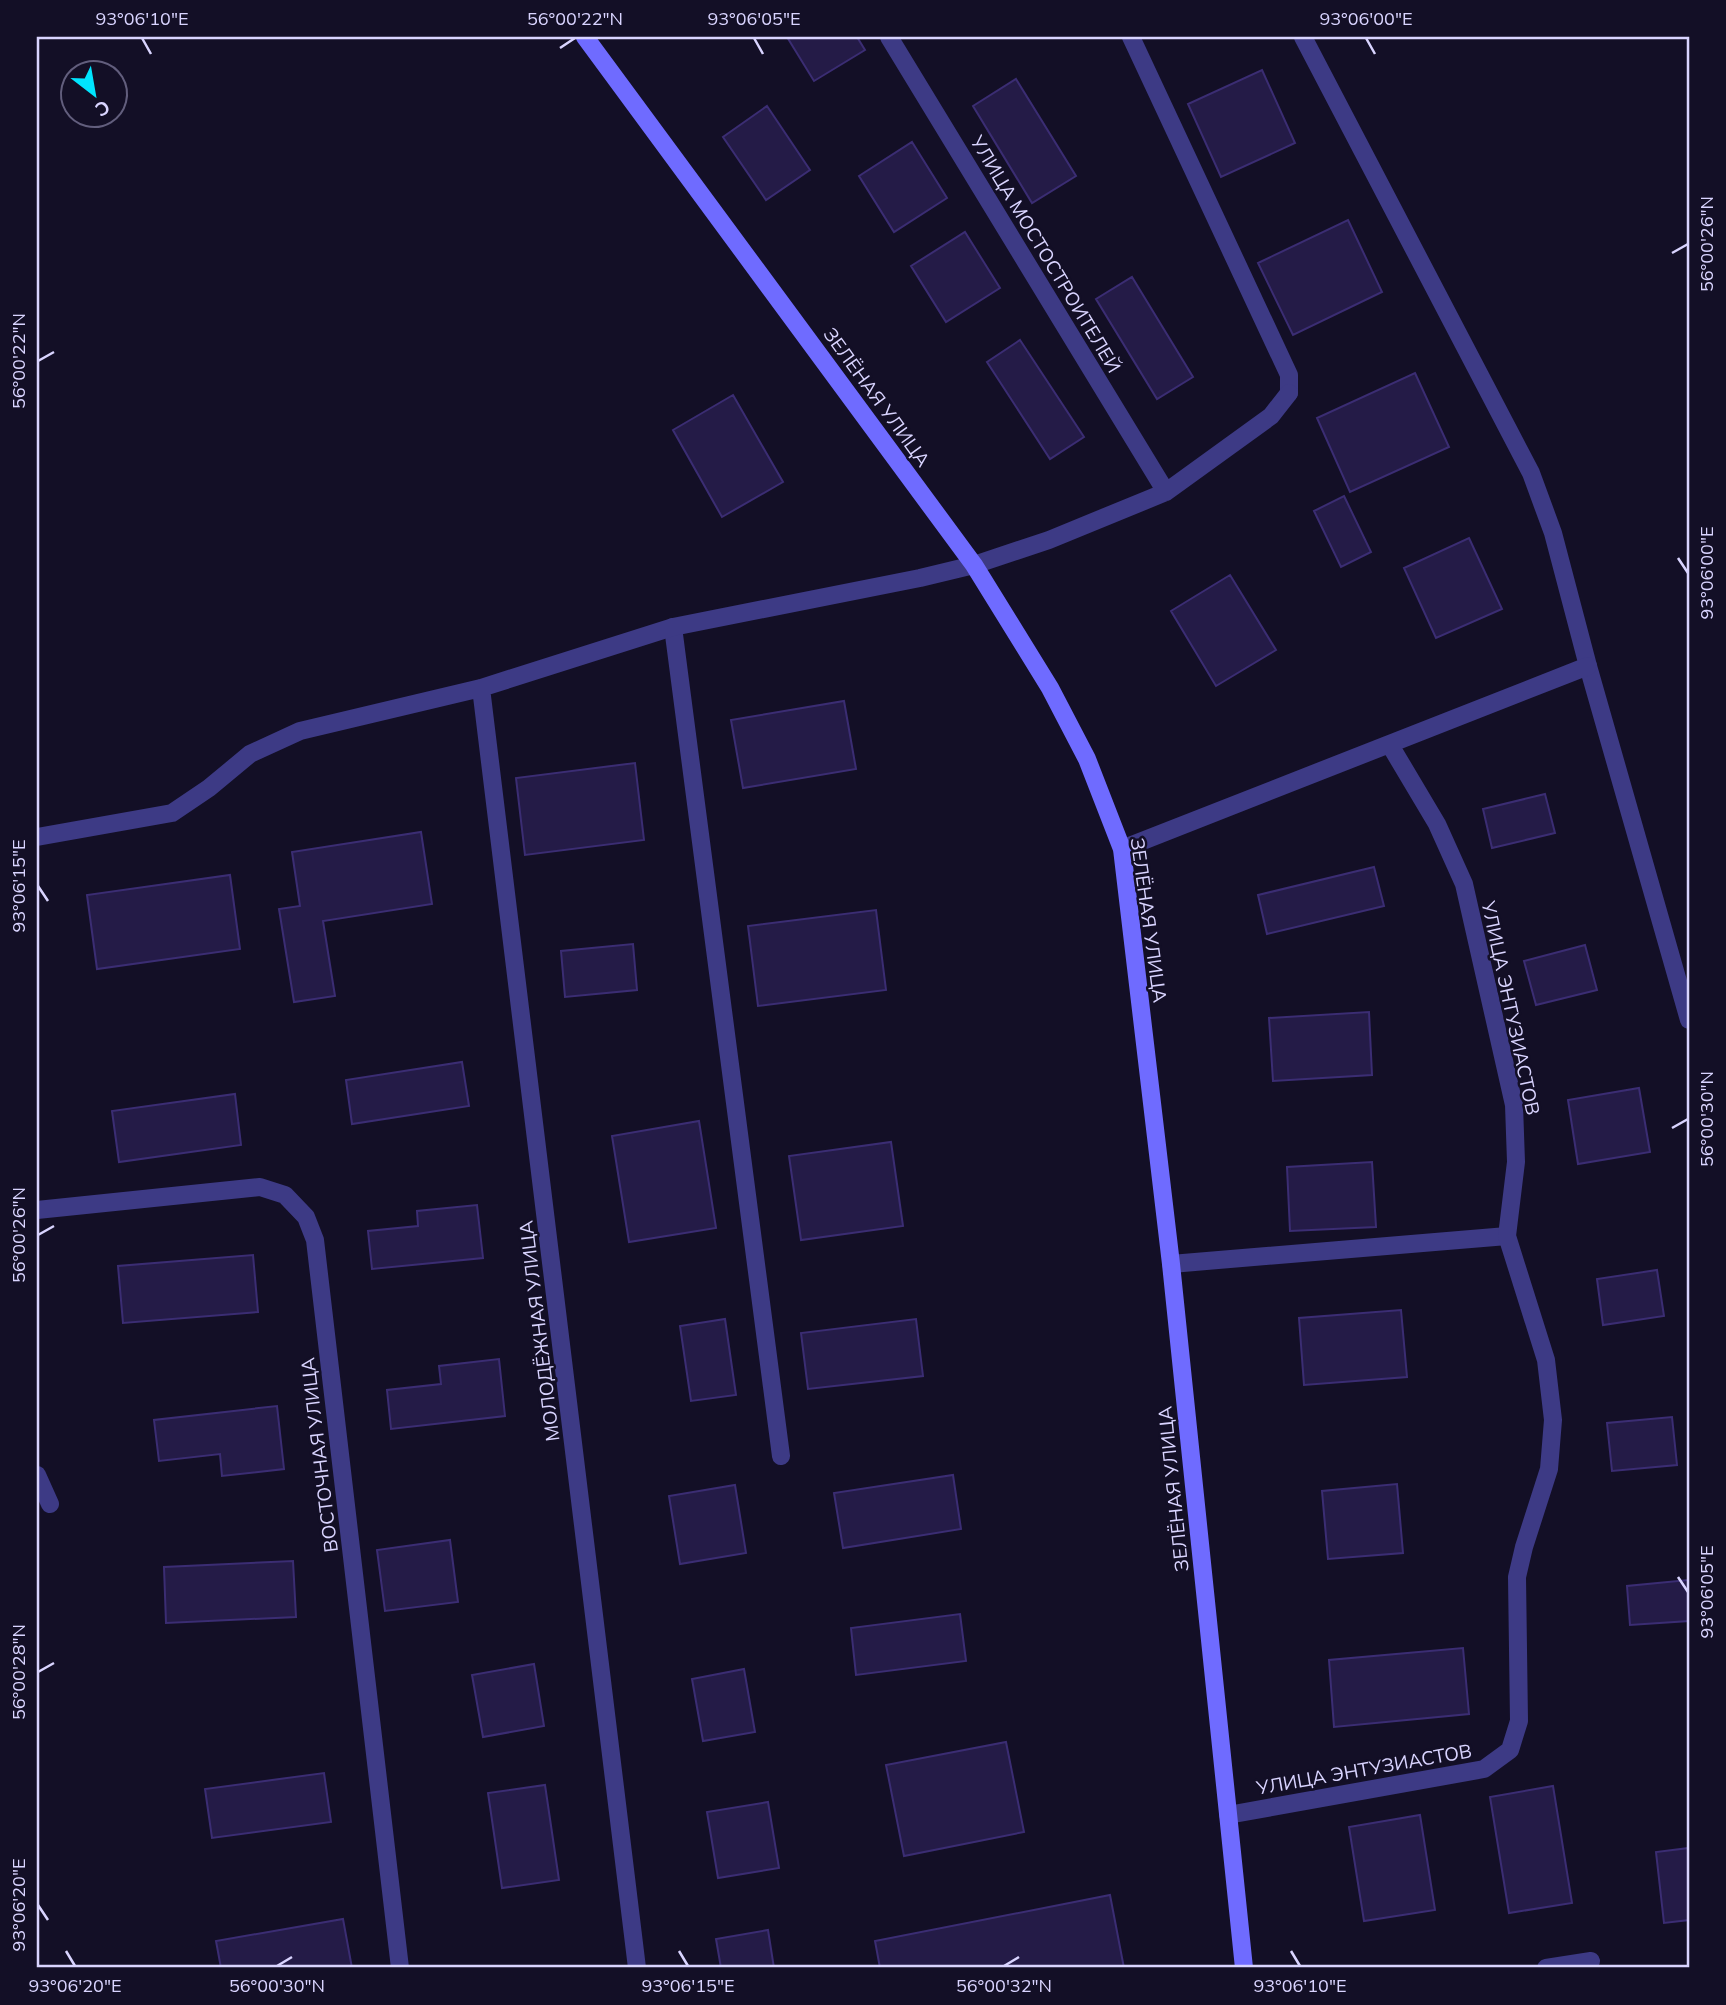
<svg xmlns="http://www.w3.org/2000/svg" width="1726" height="2005" viewBox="0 0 1726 2005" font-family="Mulish,sans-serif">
<rect width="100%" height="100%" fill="#130f26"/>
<!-- building -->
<path fill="#241b47" stroke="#3b2d73" stroke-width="2" d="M787,37H857L865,50L814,81Z
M1262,70L1295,143L1221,177L1188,104Z
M1016,79L1076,176L1032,203L973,106Z
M767,106L810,170L766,200L723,137Z
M912,142L947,198L894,232L859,176Z
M1348,220L1382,292L1293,335L1258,263Z
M965,232L1000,288L946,322L911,266Z
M1132,277L1193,377L1157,399L1096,299Z
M1020,340L1084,437L1050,459L987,362Z
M1415,373L1449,447L1350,492L1317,418Z
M733,395L783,482L722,517L673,430Z
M1344,496L1371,552L1341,567L1314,511Z
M1469,538L1502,609L1436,638L1404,568Z
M1230,575L1276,650L1216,686L1171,611Z
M844,701L856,769L743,788L731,720Z
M635,763L644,840L525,855L516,778Z
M1545,794L1555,833L1492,848L1483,809Z
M421,832L432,904L323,921L335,996L294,1002L279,909L300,906L292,852Z
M1374,867L1384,906L1267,934L1258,895Z
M230,875L240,949L97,969L87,895Z
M876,910L886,990L758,1006L748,926Z
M633,944L637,990L565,997L561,951Z
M1585,945L1597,990L1536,1005L1524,961Z
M1369,1012L1372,1075L1273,1081L1269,1018Z
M462,1062L469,1106L352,1124L346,1080Z
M1639,1088L1650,1152L1578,1164L1568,1100Z
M235,1094L241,1145L119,1162L112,1111Z
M699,1121L716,1228L629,1242L612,1136Z
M891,1142L903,1226L801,1240L789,1156Z
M1372,1162L1376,1227L1290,1231L1287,1167Z
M477,1205L483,1258L372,1269L368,1231L418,1226L417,1211Z
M253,1255L258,1312L123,1323L118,1266Z
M1657,1270L1664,1316L1603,1325L1597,1279Z
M1401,1310L1407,1377L1304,1385L1299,1318Z
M725,1319L736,1395L691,1401L680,1326Z
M916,1319L923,1376L808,1389L801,1333Z
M499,1359L505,1416L391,1429L387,1390L441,1384L439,1366Z
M277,1406L284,1469L222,1476L220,1454L159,1461L154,1420Z
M1672,1417L1677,1465L1612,1471L1607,1423Z
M953,1475L961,1529L843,1548L834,1493Z
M1397,1484L1403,1553L1328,1559L1322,1491Z
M735,1485L746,1553L680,1564L669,1496Z
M450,1540L458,1602L385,1611L377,1550Z
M293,1561L296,1617L166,1623L164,1567Z
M1688,1580L1689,1621L1630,1625L1627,1586Z
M960,1614L966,1661L856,1675L851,1628Z
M1463,1648L1469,1714L1334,1727L1329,1660Z
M534,1664L544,1726L483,1737L472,1675Z
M744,1669L755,1732L703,1741L692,1679Z
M1006,1742L1024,1832L904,1856L886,1765Z
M324,1773L331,1822L212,1838L205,1789Z
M545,1785L559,1880L502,1888L488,1793Z
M1553,1786L1572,1903L1509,1913L1490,1797Z
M768,1802L779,1868L718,1878L707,1812Z
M1420,1815L1435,1910L1364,1921L1349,1827Z
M1689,1848V1920L1664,1923L1656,1852Z
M1110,1895L1124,1968H880L875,1941Z
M343,1919L352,1968H221L216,1941Z
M768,1930L774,1968H721L716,1939Z"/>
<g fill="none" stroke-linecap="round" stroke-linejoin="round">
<!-- lane -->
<path stroke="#3d3a85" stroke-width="18" d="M1131,37L1289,375V393
M1303,37L1531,473L1553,533L1588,666L1689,1020
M673,627L781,1456
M1171,1264L1507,1236
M37,1475L50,1504
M1546,1968L1591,1961"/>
<!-- street -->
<path stroke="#3d3a85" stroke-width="18" d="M889,37L1166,492
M481,688L637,1968
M37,837L172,813L209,788L250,754L300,731L481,688L673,627L920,578L974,565L1049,540L1166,492L1271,416L1289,393
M1122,849L1588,666
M37,1210L260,1187L285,1195L306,1217L315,1240L400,1968
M1228,1815L1484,1769L1510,1750L1519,1721L1517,1577L1524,1547L1549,1469L1553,1420L1546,1360L1507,1236L1516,1162L1514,1105L1464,884L1437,824L1390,745"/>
<!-- secondary -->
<path stroke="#6f6bff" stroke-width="18" d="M585,37L974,565L1050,688L1087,759L1122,849L1171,1264L1244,1968"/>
</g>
<!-- ticks -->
<path fill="none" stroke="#d9d4ff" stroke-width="2.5" d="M142,38L151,54M754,38L763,54M1366,38L1375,54M560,48L575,38M1672,253L1688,244M38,361L54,352M1678,558L1688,573M38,886L48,901M1672,1128L1688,1119M38,1235L54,1226M1678,1577L1688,1592M38,1672L54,1663M38,1905L48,1920M66,1951L75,1966M679,1951L688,1966M1291,1951L1300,1966M277,1966L292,1957M1004,1966L1019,1957"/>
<g text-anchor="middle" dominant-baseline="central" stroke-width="5" stroke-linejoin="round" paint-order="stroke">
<!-- street labels -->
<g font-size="19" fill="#d9d4ff" stroke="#130f26">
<text transform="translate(1046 254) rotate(59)">УЛИЦА МОСТОСТРОИТЕЛЕЙ</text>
<text transform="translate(877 397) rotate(54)">ЗЕЛЁНАЯ УЛИЦА</text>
<text transform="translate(1149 920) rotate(82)">ЗЕЛЁНАЯ УЛИЦА</text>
<text transform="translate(1511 1008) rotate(78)">УЛИЦА ЭНТУЗИАСТОВ</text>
<text transform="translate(539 1331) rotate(-97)">МОЛОДЁЖНАЯ УЛИЦА</text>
<text transform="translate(319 1455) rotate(-97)">ВОСТОЧНАЯ УЛИЦА</text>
<text transform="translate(1173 1489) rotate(-96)">ЗЕЛЁНАЯ УЛИЦА</text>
<text transform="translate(1364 1769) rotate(-10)">УЛИЦА ЭНТУЗИАСТОВ</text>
</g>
</g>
<!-- border -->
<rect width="1726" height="2005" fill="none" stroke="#130f26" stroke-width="77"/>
<!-- north arrow -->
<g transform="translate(94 94) rotate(149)"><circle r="33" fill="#130f26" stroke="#625e7d" stroke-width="2"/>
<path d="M0-5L12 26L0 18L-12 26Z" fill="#00e5ff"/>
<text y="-10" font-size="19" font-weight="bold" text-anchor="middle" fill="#d9d4ff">С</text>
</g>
<rect x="38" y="38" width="1650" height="1928" fill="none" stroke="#d9d4ff" stroke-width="2.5"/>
<g font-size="18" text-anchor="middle" fill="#d9d4ff">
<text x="142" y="25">93°06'10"E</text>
<text x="575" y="25">56°00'22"N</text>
<text x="754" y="25">93°06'05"E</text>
<text x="1366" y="25">93°06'00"E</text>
<text transform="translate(1707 244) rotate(-90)" y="6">56°00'26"N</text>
<text transform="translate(19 361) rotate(-90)" y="6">56°00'22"N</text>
<text transform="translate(1707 573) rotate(-90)" y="6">93°06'00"E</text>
<text transform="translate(19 886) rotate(-90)" y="6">93°06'15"E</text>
<text transform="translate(1707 1119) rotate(-90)" y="6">56°00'30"N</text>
<text transform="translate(19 1235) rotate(-90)" y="6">56°00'26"N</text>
<text transform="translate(1707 1592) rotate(-90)" y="6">93°06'05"E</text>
<text transform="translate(19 1672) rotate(-90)" y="6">56°00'28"N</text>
<text transform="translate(19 1905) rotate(-90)" y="6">93°06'20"E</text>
<text x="75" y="1992">93°06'20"E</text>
<text x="277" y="1992">56°00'30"N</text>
<text x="688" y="1992">93°06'15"E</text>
<text x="1004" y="1992">56°00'32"N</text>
<text x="1300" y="1992">93°06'10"E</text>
</g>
</svg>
